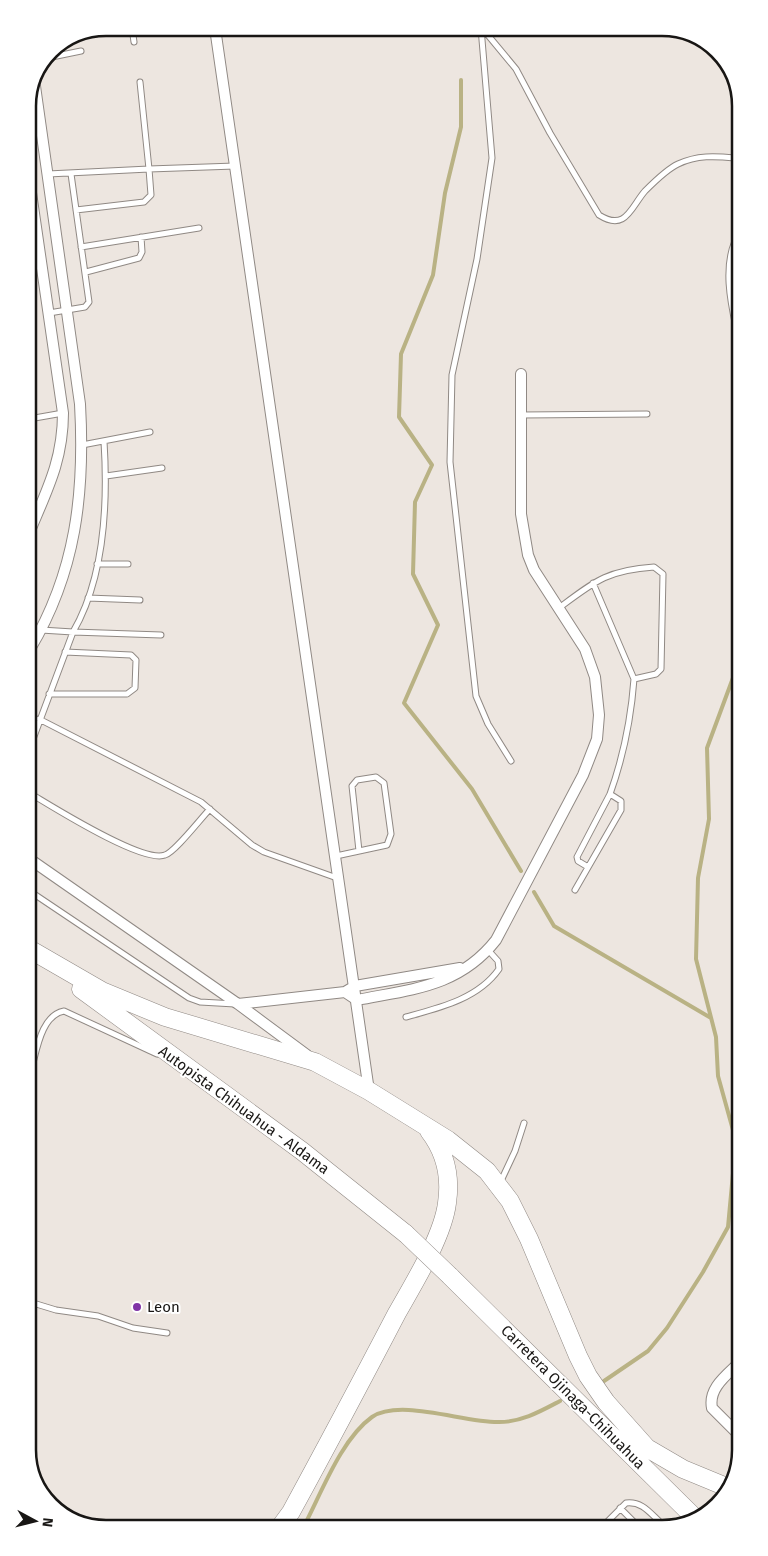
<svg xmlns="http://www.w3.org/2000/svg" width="768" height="1556" viewBox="0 0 768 1556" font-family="'Fira Sans',sans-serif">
<rect width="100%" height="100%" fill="#ede6e0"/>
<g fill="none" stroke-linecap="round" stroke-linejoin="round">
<!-- stream -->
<path stroke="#b9b284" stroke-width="4" d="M461,80V127L445,193L433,275L401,354L399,417L432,465L415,502L413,574L438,625L404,703L472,789L521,871
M534,892L554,926L711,1018
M604,1381L648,1351L667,1328L703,1272L728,1227L736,1141L718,1076L716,1037L696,959L698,878L709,819L707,748L737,667
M304,1526C321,1494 341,1439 372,1417C400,1398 465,1423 499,1422C522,1422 541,1411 560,1401"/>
<defs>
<path id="lane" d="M132,28L134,42
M481,28L492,158L477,259L452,375L450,462L476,696L488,724L511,761
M482,28L516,69L550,133L599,215C626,232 631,207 645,191C654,182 667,169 678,164C697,155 715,156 735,158
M47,58L81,51
M140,82L149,169L235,166
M48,174L149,169L151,195L144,202L76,210
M735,241C724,267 730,300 736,327
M81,247L199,228
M86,272L139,258L142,252L141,237
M49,313L85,307L89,302L71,174
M521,415L647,414
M29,419L63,413
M82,445L150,432
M106,476L162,468
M97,564H128
M593,583L634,679
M88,598L140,600
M559,608C595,581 608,570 654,567L663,574L661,669L656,674L634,679C631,719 624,755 610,794L621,801V810L575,890
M41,630L73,632C105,577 108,504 104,441
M49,694H127L135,688L136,660L131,655L65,652
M39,719L201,802L252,845L264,852L337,878
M30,747L73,632L161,635
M31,794C53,807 143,864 165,855C175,852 201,818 210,809
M336,856L387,845L391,834L384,783L376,777L357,780L352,786L359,851
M588,867L578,861L577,857L610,794
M31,892L189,998L200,1002L235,1004
M406,1017C439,1008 478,999 499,969L498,961L488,950
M32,1067C37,1048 42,1015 64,1011L157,1054
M500,1183L515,1151L524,1123
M33,1303L56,1310L98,1316L133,1328L167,1333
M620,1508L635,1523
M606,1523L626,1503C642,1501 650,1513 661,1523"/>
<path id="street" d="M215,28L369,1091
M28,172L63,413C63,460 47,490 29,533
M30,649C76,572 85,493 80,404L35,86
M31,860L238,1004L307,1055
M345,992L357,1000C412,989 459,987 496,940L583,775L597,739L599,715L595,677L585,649L534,570L528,555L521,514V374
M238,1004L345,992L355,986L460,968
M740,1362C727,1375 708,1388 712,1408L740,1436"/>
<path id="highway" d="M31,950L102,991L165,1017L315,1062L369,1091L448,1140L487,1171L510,1201L529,1239L578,1356L588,1376L606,1402L647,1448L683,1469L729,1488
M81,989L302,1151L406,1234
M450,1276L696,1519
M280,1527L291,1512C327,1446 362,1380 397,1313C414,1283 443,1236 447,1203C451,1176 446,1153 429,1131"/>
</defs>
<!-- lane casing -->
<use href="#lane" stroke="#908984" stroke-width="7"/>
<!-- street casing -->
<use href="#street" stroke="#908984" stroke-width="12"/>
<!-- highway casing -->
<use href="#highway" stroke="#908984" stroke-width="19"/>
<!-- lane -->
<use href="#lane" stroke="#fff" stroke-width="5"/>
<!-- street -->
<use href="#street" stroke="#fff" stroke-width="10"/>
<!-- highway -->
<use href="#highway" stroke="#fff" stroke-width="18"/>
<defs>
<path id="highway-bridge" d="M406,1234L450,1276"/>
</defs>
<!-- highway-bridge casing -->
<use href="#highway-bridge" stroke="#908984" stroke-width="19" stroke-linecap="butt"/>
<!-- highway-bridge -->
<use href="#highway-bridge" stroke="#fff" stroke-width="18"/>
</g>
<!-- markers -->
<circle fill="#8034a6" stroke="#fff" stroke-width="2" cx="137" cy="1307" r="5"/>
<g text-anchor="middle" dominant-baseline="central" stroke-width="4" stroke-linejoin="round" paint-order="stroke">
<!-- street labels -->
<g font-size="15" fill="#181614" stroke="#fff">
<text transform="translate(244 1110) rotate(36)">Autopista Chihuahua - Aldama</text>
<text transform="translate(573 1397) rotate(45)">Carretera Ojinaga-Chihuahua</text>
</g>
<!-- poi labels -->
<g font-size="15" fill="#181614" stroke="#fff" text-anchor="start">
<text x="147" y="1307">Leon</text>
</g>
</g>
<!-- crop -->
<path d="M0 0H768V1556H0ZM106 36H662A70 70 0 0 1 732 106V1450A70 70 0 0 1 662 1520H106A70 70 0 0 1 36 1450V106A70 70 0 0 1 106 36Z" fill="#fff" fill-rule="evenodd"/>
<path fill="none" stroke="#181614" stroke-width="2.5" d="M106 36H662A70 70 0 0 1 732 106V1450A70 70 0 0 1 662 1520H106A70 70 0 0 1 36 1450V106A70 70 0 0 1 106 36Z"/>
<!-- north arrow -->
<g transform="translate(35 1521) rotate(97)" stroke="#ffffff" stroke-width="4" paint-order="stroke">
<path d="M0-4L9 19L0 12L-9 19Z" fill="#181614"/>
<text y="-8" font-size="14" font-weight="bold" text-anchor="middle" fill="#181614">N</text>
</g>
</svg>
